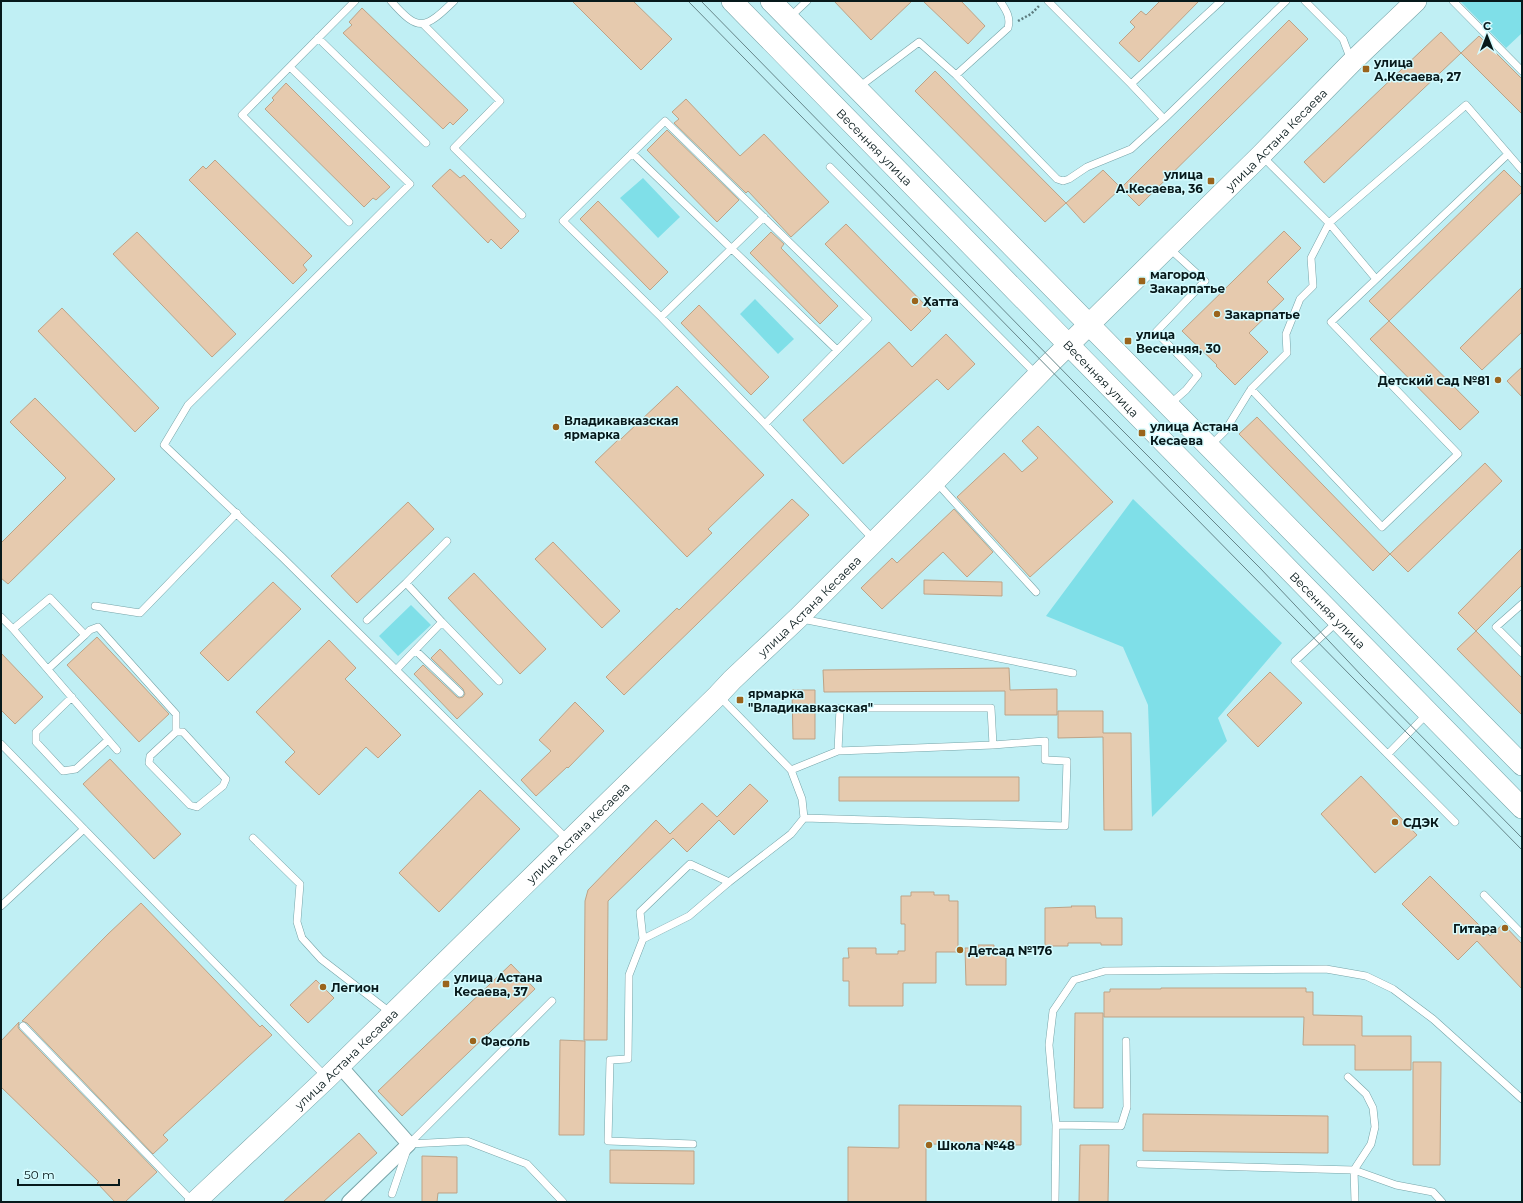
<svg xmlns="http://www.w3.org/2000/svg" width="1523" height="1203" viewBox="0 0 1523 1203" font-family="Montserrat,sans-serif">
<rect width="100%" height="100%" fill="#c0eff4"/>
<!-- green -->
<path fill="#7fdfe8" d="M1460,1H1522V33L1506,48Z
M643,178L680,217L658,238L620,198Z
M755,299L794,339L778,354L740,314Z
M1133,499L1282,643L1218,718L1227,741L1152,817L1148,705L1123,647L1046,616Z
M411,605L431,625L398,656L379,636Z"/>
<!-- building -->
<path fill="#e6caae" stroke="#bda387" d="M572,1H633L672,39L641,70Z
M834,1H912L871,40Z
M923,1H961L985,26L968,44Z
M1160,1H1199L1139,62L1119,43L1135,27L1130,22L1141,11L1146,15Z
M362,8L468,110L453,125L450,122L443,129L343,33L352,25L349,22Z
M1289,20L1308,39L1139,206L1121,188Z
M1441,32L1461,53L1324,183L1304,162Z
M1479,36L1522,79V114L1461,53Z
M935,71L1066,203L1045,222L915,91Z
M286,83L390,187L376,200L373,198L364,207L265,109L274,100L272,98Z
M686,99L740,156L764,134L829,202L791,237L748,191L746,193L674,123L679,119L672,112Z
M667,130L739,200L717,222L647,150Z
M215,160L312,256L303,265L307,270L293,284L189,180L203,166L206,169Z
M450,169L460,178L464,175L519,231L501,249L491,239L488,243L432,186Z
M1103,170L1121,188L1084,223L1066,203Z
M1504,170L1522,188V192L1389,321L1369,301Z
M598,201L668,272L650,290L580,219Z
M846,224L931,311L911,331L825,244Z
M1284,231L1301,248L1267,282L1284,299L1249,333L1268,352L1235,385L1216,366L1217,365L1182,331Z
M137,232L236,334L212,357L113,254Z
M771,232L784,244L781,248L838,306L820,324L750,253Z
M1522,287V332L1482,370L1460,348Z
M699,305L769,377L751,395L681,323Z
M62,308L159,408L135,432L38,331Z
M1389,321L1479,412L1460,430L1370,339Z
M946,334L975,364L948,390L937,379L843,464L803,420L889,342L912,367Z
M1522,367V397L1507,381Z
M677,386L764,475L708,529L712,533L687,557L595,462L620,438L621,439Z
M35,398L115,479L8,584L1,578V543L66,478L10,422Z
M1257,417L1390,554L1373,571L1239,434Z
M1038,426L1113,502L1030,577L957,497L1004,453L1022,472L1038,458L1022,441Z
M1485,463L1502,481L1408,572L1390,554Z
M792,499L809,515L624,695L606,677L677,608L679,610Z
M408,502L434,529L357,603L331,576Z
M954,509L993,552L967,577L943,552L882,609L861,588L892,558L897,563Z
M553,542L620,611L602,628L535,559Z
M1522,548V585L1476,631L1458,613Z
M474,573L546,649L520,674L448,598Z
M924,580L1002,582V596L924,594Z
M273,582L301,609L228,681L200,653Z
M1476,631L1522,678V715L1457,649Z
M97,637L169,714L139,742L67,665Z
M329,640L356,668L345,679L401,735L378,758L366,747L319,795L285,762L295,752L256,712Z
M440,649L483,694L457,719L414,674L423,665L457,697L459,698L463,697L465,694L463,689L431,658Z
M1,653L43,697L15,724L1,710Z
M1009,668L1010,690L1057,689V715H1005V691L824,692L823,670Z
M1270,672L1302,703L1258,747L1227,715Z
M792,690H815V739H793Z
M575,702L604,731L568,768L567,767L536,796L521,780L551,751L539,740Z
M1058,711H1103V733H1131L1132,830H1104L1103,737L1058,738Z
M110,759L181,834L154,859L83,784Z
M1361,776L1417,835L1375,873L1321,814Z
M839,777H1019V801H839Z
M750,784L768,801L734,835L719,820L687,852L673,838L608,901L607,1040H584L585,901L588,890L656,820L670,834L702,803L717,817Z
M480,790L520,829L439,912L399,873Z
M1430,876L1490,936L1503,924L1522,944V989L1477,941L1458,960L1402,904Z
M911,892H934V895H949V901H958V952H936V983H903V1006H849V981H843V958H849L848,948H876V954H898V951H905V924H901V896H911Z
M141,903L260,1027L262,1025L272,1035L163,1135L168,1140L153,1154L27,1023L22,1021L108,934Z
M1071,906H1095L1096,918H1122V945H1101V943H1068V946H1045V908L1072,907Z
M978,945H994V949H1006V985H966L965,948H978Z
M511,964L535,989L402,1116L378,1091Z
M316,980L334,998L308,1023L290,1005Z
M1161,988H1306V992H1313V1015L1362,1016V1036H1411V1070H1355V1045H1303L1304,1017H1104V992H1110V989H1161Z
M1075,1013H1103V1108H1074Z
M19,1022L18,1027L19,1029L157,1172L125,1202H115L97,1183L99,1182L1,1087V1041Z
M560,1040L585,1041L584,1135H559Z
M1413,1062H1441L1440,1165H1413Z
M899,1105L1021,1106V1145L926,1144V1202H848V1147L899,1148Z
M1143,1114L1328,1116V1153L1143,1151Z
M359,1133L377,1153L323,1202H283Z
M1080,1145H1109L1108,1202H1079Z
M610,1150L694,1151V1184L610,1183Z
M422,1156L457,1157V1193H438L437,1202H422Z"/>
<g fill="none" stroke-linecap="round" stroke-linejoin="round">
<defs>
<path id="lane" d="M391,1C419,33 425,29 454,1
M1048,1L1131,84L1164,119
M1305,1L1343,39L1351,60
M1453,1L1522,71
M790,17L807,1
M423,24L500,101L454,148L522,215
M318,38L426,143
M290,67L410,184L188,405L164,445L282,557L567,839
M956,75L1008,28C1011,17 1006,10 1000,1
M1131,84L1221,1
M859,87L919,42L956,75L1057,179L1063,181L1069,179L1087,167L1131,149L1164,119L1286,1
M632,153L837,350
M1262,156L1329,223L1376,279
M830,167L1036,374
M349,222L242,115L355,1
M1169,248L1205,281L1156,332L1198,375L1186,390L1170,404
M661,317L764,217
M1251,389L1382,527L1458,454L1331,322L1508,154
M765,424L661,317L563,221L665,121L868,319L765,424L873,539
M1210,446L1225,431L1251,389L1287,353L1286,334L1300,299L1313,286L1311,258L1329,223L1466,105L1522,170
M937,483L1036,592
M406,583L447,541
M1522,604L1496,627L1522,653
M95,606L140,613L237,513
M1,617L13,629L50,598L85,635L48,669
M802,619L1073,673
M367,620L406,583L442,622L396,670
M442,622L499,681
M1337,622L1295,661L1455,822
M13,629L117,750
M85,635L90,630L98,627L176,714V732L150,756L149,763L190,805L197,807L223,786L226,779L183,732H176
M415,650L460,693
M72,697L36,732V742L63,771L76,769L108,740
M1,744L326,1077
M838,751L993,745
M1388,754L1427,714
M791,770L838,751L840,708H991L993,745L1045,741V760L1067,761L1065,826L804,818
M253,838L300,884L297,922L302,938L321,959L391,1013
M1484,895L1522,934
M1,906L84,829
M643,939L640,912L690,864L729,882
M23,1026L193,1202
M1056,1125L1121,1126L1127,1107L1126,1041
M409,1144L467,1141L527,1164L563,1202
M693,1144L608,1141L610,1060L628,1059L629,975L643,939L689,916L729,882L791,834L804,818L802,799L791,770L720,697
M1140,1164L1354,1170L1371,1144L1375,1127L1373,1108L1366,1094L1348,1077
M392,1194L409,1144L552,1001
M1055,1202L1056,1125L1049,1045L1053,1011L1074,980L1105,971L1326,969L1366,976L1393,989L1433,1019L1522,1099
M1355,1202L1354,1170L1396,1185L1433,1192L1442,1202"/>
<path id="street" d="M339,1065L409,1144L349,1202"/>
<g id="secondary">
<path id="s1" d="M732,1L1522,808"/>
<path d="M771,1L1522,765"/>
<path id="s2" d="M195,1202L327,1078L718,695L732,680L798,618L935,481L1047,366L1261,155L1352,62L1416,1"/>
</g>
</defs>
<!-- lane casing -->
<use href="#lane" stroke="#76a4a8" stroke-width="8"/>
<!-- street casing -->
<use href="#street" stroke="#76a4a8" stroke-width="16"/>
<!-- secondary casing -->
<use href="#secondary" stroke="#76a4a8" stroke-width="22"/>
<!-- path -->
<path stroke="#5c7b7e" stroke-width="2.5" stroke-dasharray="2 2" stroke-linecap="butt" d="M1018,21L1031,14L1040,5"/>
<!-- lane -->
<use href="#lane" stroke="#fff" stroke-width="7"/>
<!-- street -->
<use href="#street" stroke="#fff" stroke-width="14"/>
<!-- secondary -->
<use href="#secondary" stroke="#fff" stroke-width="21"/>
<!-- tram -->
<path stroke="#658589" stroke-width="1" d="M688,1L1522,850
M701,1L1073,381L1260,568L1363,677L1522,838"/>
</g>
<!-- markers -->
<g fill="#9a641c" stroke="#d5fbfe" stroke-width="1.5">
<rect x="1362" y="65" width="8" height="8" rx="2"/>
<rect x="1207" y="177" width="8" height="8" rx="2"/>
<rect x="1138" y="277" width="8" height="8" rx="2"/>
<circle cx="915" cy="301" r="4"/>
<circle cx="1217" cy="314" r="4"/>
<rect x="1124" y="337" width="8" height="8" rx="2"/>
<circle cx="1498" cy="380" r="4"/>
<circle cx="556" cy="427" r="4"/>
<rect x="1138" y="429" width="8" height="8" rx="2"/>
<rect x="736" y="696" width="8" height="8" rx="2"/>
<circle cx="1395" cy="822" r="4"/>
<circle cx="1505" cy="928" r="4"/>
<circle cx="960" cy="950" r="4"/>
<rect x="442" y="980" width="8" height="8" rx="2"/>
<circle cx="323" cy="987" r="4"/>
<circle cx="473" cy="1041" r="4"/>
<circle cx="929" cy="1145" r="4"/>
</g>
<g text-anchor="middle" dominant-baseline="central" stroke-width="3" stroke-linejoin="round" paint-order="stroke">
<!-- poi labels -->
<g font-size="12" font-weight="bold" fill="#07191b" stroke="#d5fbfe" text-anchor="start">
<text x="1374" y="62">улица<tspan x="1374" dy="14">А.Кесаева, 27</tspan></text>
<text x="1203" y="174" text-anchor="end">улица<tspan x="1203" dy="14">А.Кесаева, 36</tspan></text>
<text x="1150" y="274">магород<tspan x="1150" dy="14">Закарпатье</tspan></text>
<text x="923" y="301">Хатта</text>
<text x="1225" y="314">Закарпатье</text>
<text x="1136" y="334">улица<tspan x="1136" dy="14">Весенняя, 30</tspan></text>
<text x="1490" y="380" text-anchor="end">Детский сад №81</text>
<text x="564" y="420">Владикавказская<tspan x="564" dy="14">ярмарка</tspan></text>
<text x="1150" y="426">улица Астана<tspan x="1150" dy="14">Кесаева</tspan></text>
<text x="748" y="693">ярмарка<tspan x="748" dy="14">"Владикавказская"</tspan></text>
<text x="1403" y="822">СДЭК</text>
<text x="1497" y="928" text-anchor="end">Гитара</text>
<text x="968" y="950">Детсад №176</text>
<text x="454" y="977">улица Астана<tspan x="454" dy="14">Кесаева, 37</tspan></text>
<text x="331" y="987">Легион</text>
<text x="481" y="1041">Фасоль</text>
<text x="937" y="1145">Школа №48</text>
</g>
<!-- street labels -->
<g font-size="12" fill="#07191b" stroke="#d5fbfe">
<text stroke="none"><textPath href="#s2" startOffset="1516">улица Астана Кесаева</textPath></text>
<text stroke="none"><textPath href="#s1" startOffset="204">Весенняя улица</textPath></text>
<text stroke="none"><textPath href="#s1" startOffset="528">Весенняя улица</textPath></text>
<text stroke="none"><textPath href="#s2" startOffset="856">улица Астана Кесаева</textPath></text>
<text stroke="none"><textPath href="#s1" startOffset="852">Весенняя улица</textPath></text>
<text stroke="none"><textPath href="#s2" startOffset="532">улица Астана Кесаева</textPath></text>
<text stroke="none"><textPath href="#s2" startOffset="208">улица Астана Кесаева</textPath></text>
</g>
</g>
<!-- border -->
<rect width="1523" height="1203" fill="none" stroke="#07191b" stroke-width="4"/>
<!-- north arrow -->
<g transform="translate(1487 36)" stroke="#d5fbfe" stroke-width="3" paint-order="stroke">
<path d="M0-3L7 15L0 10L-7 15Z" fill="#07191b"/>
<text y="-6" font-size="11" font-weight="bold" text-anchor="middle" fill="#07191b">С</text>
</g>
<!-- scale -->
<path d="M18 1179v6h101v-6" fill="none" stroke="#07191b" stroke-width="2"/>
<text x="24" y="1179" font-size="12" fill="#07191b" stroke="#d5fbfe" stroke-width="3" paint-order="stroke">50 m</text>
</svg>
